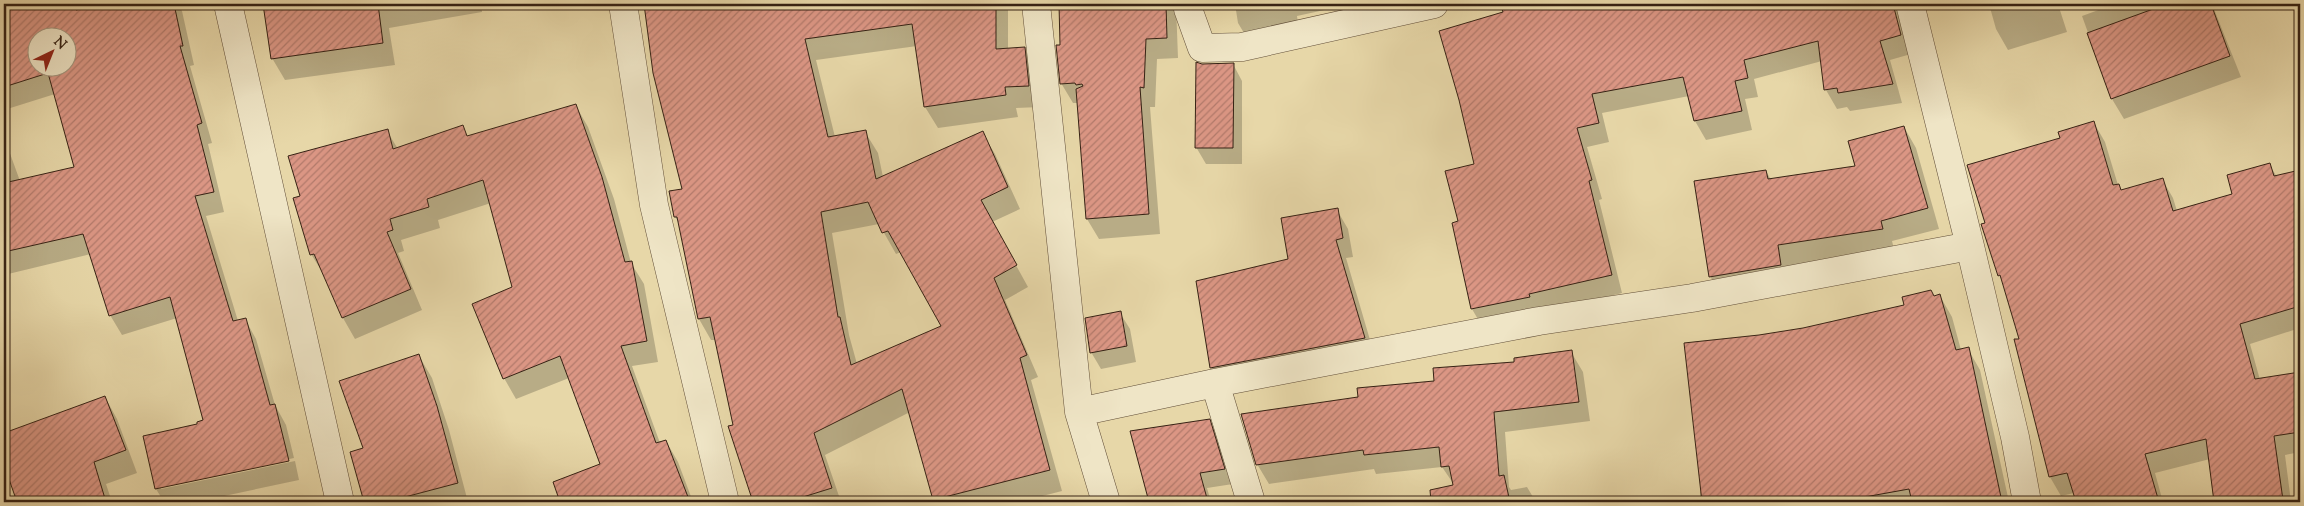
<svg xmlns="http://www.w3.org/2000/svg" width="2304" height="506" viewBox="0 0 2304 506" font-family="'Sorts Mill Goudy',serif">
<defs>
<pattern id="building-hatch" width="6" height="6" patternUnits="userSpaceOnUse" patternTransform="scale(1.25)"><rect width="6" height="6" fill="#db9684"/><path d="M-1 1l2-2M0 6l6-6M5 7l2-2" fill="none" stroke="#b27a6b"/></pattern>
</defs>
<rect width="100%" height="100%" fill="#e7d7a8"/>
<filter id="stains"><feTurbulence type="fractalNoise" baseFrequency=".004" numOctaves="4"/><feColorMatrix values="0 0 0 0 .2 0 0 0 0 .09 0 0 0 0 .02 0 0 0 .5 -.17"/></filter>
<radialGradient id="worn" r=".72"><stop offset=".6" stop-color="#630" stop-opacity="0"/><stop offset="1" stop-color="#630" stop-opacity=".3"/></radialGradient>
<!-- shadow -->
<path fill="#0003" fill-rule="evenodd" d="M4,4H100V6L111,4H178L182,11L194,65L190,66L212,143L208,144L224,212L206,216L238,321L245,319L256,339L275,405L286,425L294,458L161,487V489L295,461L299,480L196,502H164L156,489L199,425L205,421L177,318L122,335L110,315L91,254L4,275V137L20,181L76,167L55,94L4,110ZM38,38H68V68H38Z
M264,4H481L482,12L389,28L395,65L285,80L272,58Z
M655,4H1008V49L1024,48L1037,70L1040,107L1016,108L1018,117L938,128L925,107L917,46L816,60L835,137L865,132L878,153L883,177L982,133L995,154L1020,209L992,222L1028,287L1005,300L1038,377L1031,380L1062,491L1019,502H935L910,412L825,455L841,502H754L730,427L734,426L716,340H711L699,319L680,224L675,217L683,190ZM879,224L896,254L901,252L942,327L857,364L849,335L832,233Z
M1060,4H1176L1178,58L1157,59L1155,107H1150L1160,234L1099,239L1087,219L1078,103H1073L1061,83Z
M1235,4H1352L1297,16L1300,37L1250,43L1238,23Z
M1502,4H1899L1911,54L1890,60L1902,103L1850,111L1847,107L1837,109L1826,90L1822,61L1754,79L1758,97L1745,99L1752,130L1706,140L1695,121L1689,96L1602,113L1609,142L1587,147L1602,199L1599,200L1622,293L1483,328L1472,309L1453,224L1460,222L1476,164L1504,13Z
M1989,4H2058L2067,32L2008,50L1996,29Z
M2115,4H2163V6L2171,4H2212L2241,77L2124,119L2112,99L2082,16Z
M1233,64L1242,81V164H1206L1196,147L1202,65Z
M576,106L588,127L614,199L631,263L644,284L658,362L632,366L660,443L666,441L678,462L693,502H562L556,486L601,465L569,378L516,399L504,378L514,288L491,203L438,220L440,228L401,240L404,251L398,253L422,310L355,339L343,318L324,275L311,254L301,197L387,131L398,149L463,127L468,137Z
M2094,123L2105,142L2118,185L2122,191L2162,179L2173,198L2177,211L2234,194L2269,164L2277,177L2300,172V328L2250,344L2260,380L2300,373V452L2285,455L2291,502H2216L2210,459L2155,473L2163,502H2077L2074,493L2061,496L2050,477L2015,340H2020L2005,286L1999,275L1986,223L2061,139Z
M1904,127L1916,148L1939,229L1892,241L1894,249L1789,266L1792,286L1722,297L1710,276L1766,171L1771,180L1857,167Z
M1337,210L1348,229L1353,257L1346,258L1375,357L1222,386L1211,368L1290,260Z
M1940,296L1952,317L1961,350L1968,349L1980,370L2009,502H1701L1700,492L1702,491L1759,337L1803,329L1905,306Z
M1120,313L1130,329L1136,362L1101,369L1091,352Z
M1571,352L1583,372L1590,421L1505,432L1509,487L1511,490L1527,487L1536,502H1458L1455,486L1442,467L1376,474L1374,469L1269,484L1257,464L1359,398Z
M419,356L432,378L449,430L468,502H365L352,452L364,449Z
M105,397L117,419L137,473L106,484L112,502H21L4,462V435Z
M1209,420L1218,436L1233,484L1207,488L1211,502H1150L1132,432Z"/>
<!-- building -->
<path fill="url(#building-hatch)" stroke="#362214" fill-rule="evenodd" d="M4,4H74L76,10L105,4H174L183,46H180L202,123L197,125L214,192L195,196L233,321L246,318L270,405L275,404L289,461L155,489L143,436L197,424V422L203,420L170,297L109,316L83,234L4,252V183L74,167L48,73L4,87ZM38,38H68V68H38Z
M263,4H378L383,43L271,59Z
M644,4H996V49L1025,47L1029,86L1005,87L1006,95L924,107L912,24L805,39L828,137L866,130L876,179L983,131L1008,187L981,200L1017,265L994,278L1027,355L1020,358L1050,470L933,500L902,389L814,433L832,488L787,502H753L728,426L733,425L710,317L698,319L677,217H674L669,191L682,189L653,73ZM868,202L882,233L888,231L941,326L851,365L840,317H838L821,212Z
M1059,4H1166L1167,38L1146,39L1144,88L1140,87L1149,214L1086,219L1076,89L1083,86L1082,84L1076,85L1075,83L1060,84L1056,45H1060Z
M1500,4H1893L1901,35L1880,41L1893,84L1838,93L1837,88L1824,90L1818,41L1744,60L1748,78L1735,81L1742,111L1694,121L1683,77L1592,94L1599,123L1577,128L1592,180L1589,181L1612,275L1529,294L1530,297L1471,309L1452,223L1458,221L1445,171L1474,164L1459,100L1439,31L1503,12Z
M2167,4H2211L2230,56L2111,99L2087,33Z
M1196,62L1202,64L1234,63L1233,148H1195Z
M576,104L602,177L625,262L632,261L647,341L621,346L656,443L666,440L688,497L673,502H560L553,482L600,464L560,356L503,379L472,304L512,287L483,180L427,199L429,207L390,219L393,230L387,232L411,289L342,318L314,254L310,255L293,198L300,196L288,156L388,129L393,149L463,125L467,136Z
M2094,121L2113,185L2119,184L2121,190L2163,178L2173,211L2232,194L2227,175L2270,163L2274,176L2300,170V306L2240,324L2255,379L2300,372V432L2274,436L2283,500H2277V502H2214L2206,439L2145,454L2159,502H2076L2067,473L2049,477L2014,339H2019L2000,275L1998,276L1981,224L1985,223L1967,165L2060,138L2058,132Z
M1904,126L1928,208L1881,221L1883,229L1778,245L1781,265L1709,277L1694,181L1766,170L1768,179L1855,166L1848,141Z
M1338,208L1343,238L1336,240L1365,338L1210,368L1196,281L1288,259L1281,218Z
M1931,290L1934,296L1940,294L1956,350L1969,347L2002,502H1912L1909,489L1837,502H1702L1684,343L1759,335L1803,328L1904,305L1902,297Z
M1121,311L1127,346L1090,353L1085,318Z
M1572,350L1579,402L1494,412L1499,476L1504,475L1510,502H1431L1430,490L1453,485L1449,466L1441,467L1439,447L1364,455L1363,450L1256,465L1241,414L1358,397L1357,388L1434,381L1433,368L1514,362V358Z
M419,354L437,406L458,483L386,502H364L350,452L363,448L339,381Z
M105,396L126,450L94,462L106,502H17L4,465V433Z
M1210,419L1225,469L1200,473L1208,502H1149L1130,431Z"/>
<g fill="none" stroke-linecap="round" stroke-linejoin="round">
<defs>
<path id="street" d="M228,4L340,502
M623,4L654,205L725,502
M1036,4L1079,412L1106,502
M1188,4V9L1202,48L1242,47L1434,4
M1910,4L1970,246L2015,437L2027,502
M1215,383L1251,502
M1079,412L1215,383L1539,321L1692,298L1970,246"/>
</defs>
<!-- street casing -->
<use href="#street" stroke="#624f39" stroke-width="29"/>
<!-- street -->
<use href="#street" stroke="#efe5c6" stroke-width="28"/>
</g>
<!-- margin -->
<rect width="2304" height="506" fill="none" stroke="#e7d7a8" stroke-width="20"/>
<rect x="5" y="5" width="2294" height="496" fill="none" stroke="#362214" stroke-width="2.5"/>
<rect x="10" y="10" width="2284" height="486" fill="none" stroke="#362214"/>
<!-- north arrow -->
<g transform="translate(52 52) rotate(43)"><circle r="24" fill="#efe5c6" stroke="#a5977f"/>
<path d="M0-4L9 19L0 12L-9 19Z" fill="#8f2418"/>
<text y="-8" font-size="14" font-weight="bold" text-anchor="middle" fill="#362214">N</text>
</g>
<rect width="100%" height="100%" filter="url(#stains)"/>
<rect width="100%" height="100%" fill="url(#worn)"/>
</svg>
